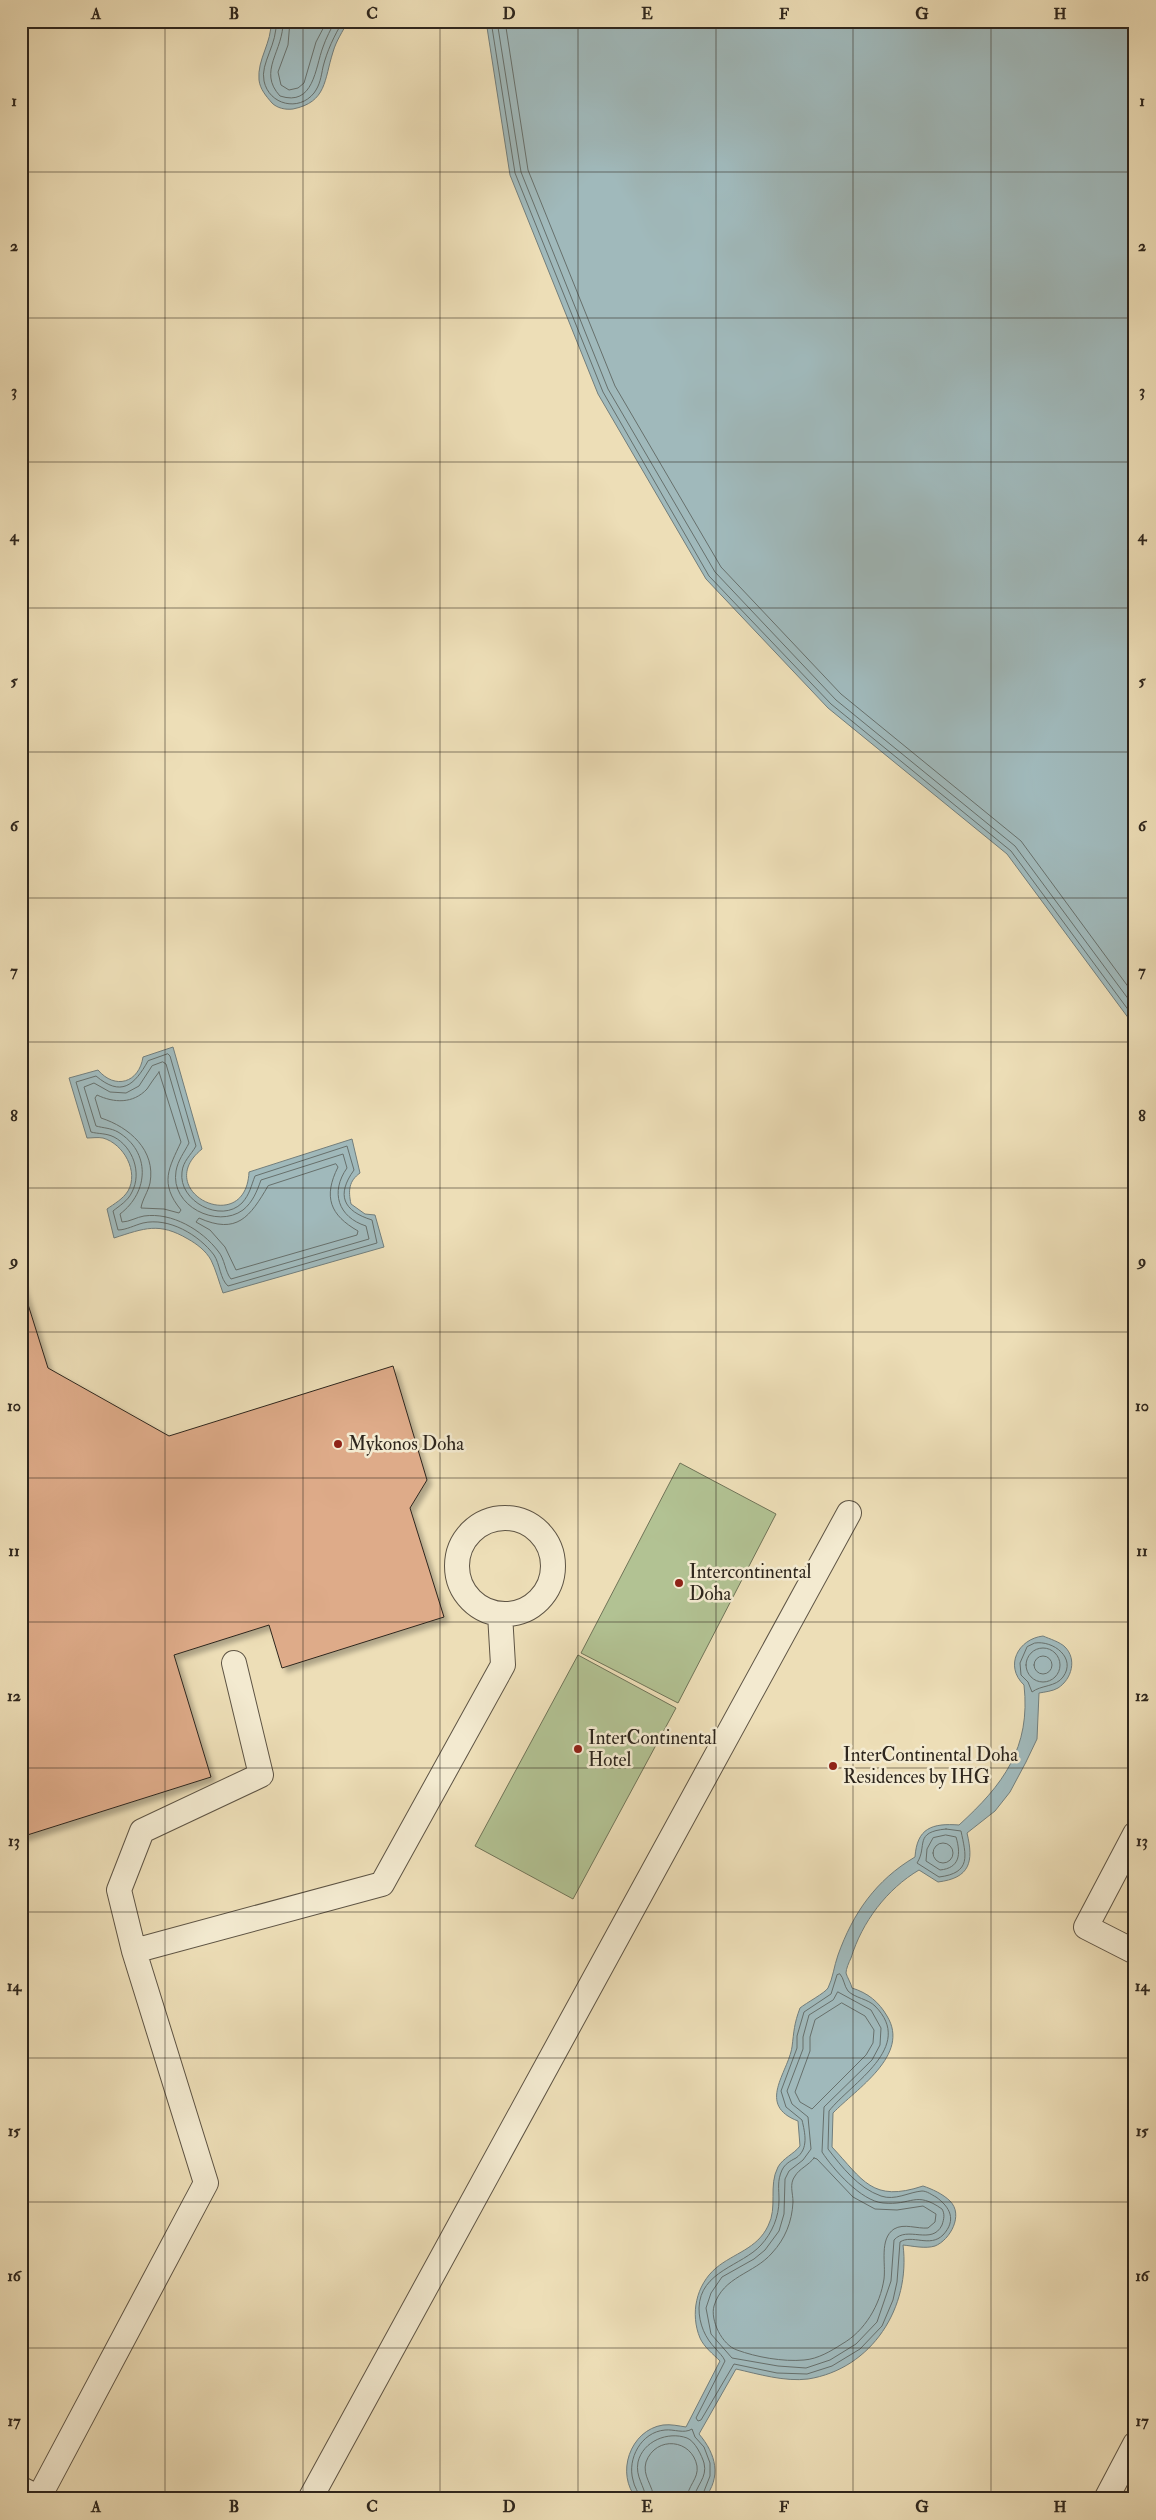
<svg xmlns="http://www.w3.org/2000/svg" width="1156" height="2520" viewBox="0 0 1156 2520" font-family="'IM FELL Double Pica',serif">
<defs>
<filter id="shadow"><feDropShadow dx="4.5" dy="4.5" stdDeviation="2.5" flood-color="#0004"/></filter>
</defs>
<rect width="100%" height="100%" fill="#eddeb7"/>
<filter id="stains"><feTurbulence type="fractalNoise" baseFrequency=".004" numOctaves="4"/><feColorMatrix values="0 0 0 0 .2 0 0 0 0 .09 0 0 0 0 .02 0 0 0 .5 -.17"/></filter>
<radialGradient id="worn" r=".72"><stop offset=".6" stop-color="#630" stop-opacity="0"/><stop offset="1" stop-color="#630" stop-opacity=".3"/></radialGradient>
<!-- green -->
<path fill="#b2c293" stroke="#707458" d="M680,1463L776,1514L678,1703L581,1653Z
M578,1655L676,1708L573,1899L475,1846Z"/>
<!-- water -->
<path fill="#a0b9bb" stroke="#727e7c" d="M271,21H348C343,31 336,41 333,52C324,80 327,102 293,109C285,110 277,108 272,103C266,96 260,89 259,80C257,59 272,43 271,21Z
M486,21H1135V1027L1007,854L828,708L706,579L598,394L510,175Z
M173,1047L202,1149C150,1191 246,1239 249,1172L352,1139L360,1173C349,1181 348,1190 351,1204L365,1214L375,1215L384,1247L223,1293C219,1282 216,1270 211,1260C206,1251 197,1244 188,1239C159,1222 145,1228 114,1238L107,1209C114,1204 123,1199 128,1191C139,1172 124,1144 103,1138C98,1137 92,1138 87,1138L69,1078L98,1070C115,1090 139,1083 143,1057Z
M1043,1636C1050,1639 1060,1642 1065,1647C1077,1659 1072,1679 1058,1688C1053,1691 1045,1692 1039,1693L1037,1739L1026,1762L1010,1792L995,1811L967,1833C974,1862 970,1878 938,1882L919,1870C887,1889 862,1922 851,1958C849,1962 846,1969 846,1973C847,1977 851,1983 852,1988C868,1993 879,2002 887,2016C911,2055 856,2089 833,2113L832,2147C863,2180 872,2203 923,2186C932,2189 943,2194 950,2201C964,2215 950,2240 935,2246C925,2249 913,2246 903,2245C911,2307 872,2369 808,2379C785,2382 758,2374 736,2369L699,2434C716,2454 722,2477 704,2499H637C615,2474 630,2430 663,2425C671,2424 679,2426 686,2427L720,2361C713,2354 704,2347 700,2338C690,2314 696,2285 716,2268C734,2253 757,2249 768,2226C778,2207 768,2186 778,2167C783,2158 794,2154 800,2146L798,2121C756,2105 788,2073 792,2047C794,2031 794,2024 800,2008C806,2003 825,1993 828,1988C833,1978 834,1966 838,1955C853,1913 876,1880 915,1857C917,1828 932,1823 959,1825C1003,1785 1031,1748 1024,1685C1004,1666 1018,1639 1043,1636Z"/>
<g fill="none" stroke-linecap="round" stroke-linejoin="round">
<!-- shore -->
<path stroke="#67706c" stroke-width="1" d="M276,21C278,44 260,63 264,81C269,105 299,112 314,93C320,85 321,77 323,67C327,51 334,36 343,21
M283,21C284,51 257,71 280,96C314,107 315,68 323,47C326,38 331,29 335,21
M290,21L288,45L278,72L281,85L289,90L298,88L304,83L316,42L327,21
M491,21L515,173L603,392L709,576L831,704L1011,851L1135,1019
M497,21L521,172L608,389L715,572L836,700L1015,846L1135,1008
M505,21L528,170L615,386L721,567L841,694L1021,841L1135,996
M168,1054L170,1056L196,1146C191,1155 183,1161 182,1172C178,1201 221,1224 242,1203C250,1194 251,1186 255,1176L347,1146L354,1170C336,1195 343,1211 372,1220L377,1243L228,1286C220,1279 220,1264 214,1255C199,1235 169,1217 143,1223C135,1225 126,1230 118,1230L113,1211C119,1206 128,1201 132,1192C142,1173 133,1147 114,1137C106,1133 98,1134 91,1132L76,1082L96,1076C121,1097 134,1086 148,1061Z
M163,1062L166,1064L189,1143C184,1153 178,1160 176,1171C170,1206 217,1229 243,1210C253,1202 257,1191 261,1180L343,1154L347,1168C330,1192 338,1217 366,1226L369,1239L231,1279C225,1272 225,1259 218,1251C202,1230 172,1212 144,1216C137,1217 129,1222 122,1222L120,1214C149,1192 151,1152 118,1132C111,1128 103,1128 96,1126L84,1087L94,1083L110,1092L126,1093L139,1086L152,1066Z
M159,1072L181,1142C169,1168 159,1183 181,1210L179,1213L164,1209L141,1208C142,1200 148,1192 150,1183C156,1150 129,1127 101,1118L95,1098L97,1095C114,1103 133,1104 147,1089C151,1083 155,1077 159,1072Z
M336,1164L338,1167C323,1197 330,1215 358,1231L357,1235L236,1270L225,1247L210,1230L196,1222L199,1218C237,1235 250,1217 268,1186Z
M1035,1643C1053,1640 1077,1658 1063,1677C1056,1687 1041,1685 1032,1692L1028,1682L1021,1675L1020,1663L1027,1647Z
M1026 1665a17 17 0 1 1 34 0a17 17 0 1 1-34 0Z
M1034 1665a9 9 0 1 1 18 0a9 9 0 1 1-18 0Z
M946,1829L961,1831C966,1855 972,1873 939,1877L917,1863C928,1846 913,1832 946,1829Z
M946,1835L956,1837C961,1854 960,1868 940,1870L926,1861L927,1849L933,1838Z
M933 1853a10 10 0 1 1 20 0a10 10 0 1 1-20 0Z
M840,1974C844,1978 844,1986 848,1991C855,1998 868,1999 875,2006C916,2047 851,2083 829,2111L828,2149C842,2167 858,2188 881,2196C895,2201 909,2192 922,2191C927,2191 932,2195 936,2197C950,2207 957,2220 943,2235C930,2248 912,2234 900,2242L897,2282L893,2300L882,2326L860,2349L832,2366L807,2374L777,2373L734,2364L701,2420L698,2421L696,2418L725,2361C723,2356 719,2353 716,2349C705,2338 699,2324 699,2308C700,2271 742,2266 761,2245C772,2233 779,2217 779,2200C779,2189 777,2181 782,2170C785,2164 790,2161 796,2158C809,2149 805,2133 802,2120L786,2107L781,2091L797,2048V2036L804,2012L831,1994L837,1975Z
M838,1992L871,2010L881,2028L880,2045L872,2060L824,2107L822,2152C833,2169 861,2201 883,2203C912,2206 915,2190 942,2209C945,2214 944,2219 942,2225C932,2246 907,2225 894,2240L891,2281L877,2322L856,2344L830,2360L806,2368L778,2366L732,2358L711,2334L706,2308L711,2293L722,2277L754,2259L765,2250L779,2231L784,2214L785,2179L789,2171L803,2160L811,2149L808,2117L792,2104L787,2091L803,2049V2037L809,2015L833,2000Z
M842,2003L865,2016L874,2030L873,2043L866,2055L812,2109L800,2102L795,2092L810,2051V2037L815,2020Z
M814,2158L817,2159L853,2197L875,2209L897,2210L923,2206L936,2214L935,2222L928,2228C917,2229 904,2223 894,2229C879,2239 886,2264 884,2279C880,2305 865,2331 842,2344C831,2351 818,2359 804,2360C783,2362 756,2357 737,2350C722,2345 710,2320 714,2306C723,2276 754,2274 772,2253C785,2239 792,2222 793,2202C793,2193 789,2184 795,2176C799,2169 809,2165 814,2158Z
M640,2499C639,2492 634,2487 633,2480C627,2459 641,2432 665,2430C674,2429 684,2434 692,2429L695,2437L704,2447L710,2463V2476L701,2499
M646,2499C645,2486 635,2477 638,2462C643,2441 668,2431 687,2438C695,2441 702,2456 704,2463C708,2478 695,2486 694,2499
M654,2499C653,2485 642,2476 646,2462C656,2435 692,2439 697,2466C699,2479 687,2486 687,2499"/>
</g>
<!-- building -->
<path fill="#deab89" stroke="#2e261d" filter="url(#shadow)" d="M21,1282L48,1368L169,1436L393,1366L427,1480L410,1508L444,1617L282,1668L269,1625L174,1655L211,1777L21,1837Z"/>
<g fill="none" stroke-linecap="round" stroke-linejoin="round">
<defs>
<path id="lane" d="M457 1566a48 48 0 1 1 96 0a48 48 0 1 1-96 0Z
M1135,1834L1086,1927L1135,1952
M134,1951L382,1884L503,1665L500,1614
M38,2499L206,2183L134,1951L119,1890L142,1831L261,1775L234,1663
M310,2499L849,1513
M1106,2499L1135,2444"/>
<path id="street" d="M21,2491L37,2499"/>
</defs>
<!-- lane casing -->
<use href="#lane" stroke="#5e5444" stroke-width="26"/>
<!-- street casing -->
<use href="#street" stroke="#5e5444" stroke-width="30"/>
<!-- lane -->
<use href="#lane" stroke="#f3ead0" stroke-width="24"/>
<!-- street -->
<use href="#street" stroke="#f3ead0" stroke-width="28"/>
</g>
<!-- grid -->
<path fill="none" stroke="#2e261d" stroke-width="1" stroke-opacity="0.55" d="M165,21V2499M303,21V2499M440,21V2499M578,21V2499M716,21V2499M853,21V2499M991,21V2499M21,172H1135M21,318H1135M21,462H1135M21,608H1135M21,752H1135M21,898H1135M21,1042H1135M21,1188H1135M21,1332H1135M21,1478H1135M21,1622H1135M21,1768H1135M21,1912H1135M21,2058H1135M21,2202H1135M21,2348H1135"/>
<!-- markers -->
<g fill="#8f2418" stroke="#f3ead0" stroke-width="2">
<circle cx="338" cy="1444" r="5"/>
<circle cx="679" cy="1583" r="5"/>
<circle cx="578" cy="1749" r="5"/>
<circle cx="833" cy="1766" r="5"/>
</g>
<g text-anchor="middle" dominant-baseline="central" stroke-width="5" stroke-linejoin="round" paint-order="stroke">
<!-- poi labels -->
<g font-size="19" fill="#2e261d" stroke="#f3ead0" text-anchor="start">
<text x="348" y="1444">Mykonos Doha</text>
<text x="689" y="1572">Intercontinental<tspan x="689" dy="22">Doha</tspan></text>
<text x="588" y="1738">InterContinental<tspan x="588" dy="22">Hotel</tspan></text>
<text x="843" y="1755">InterContinental Doha<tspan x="843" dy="22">Residences by IHG</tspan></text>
</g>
</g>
<!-- margin -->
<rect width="1156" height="2520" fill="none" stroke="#eddeb7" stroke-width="55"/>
<rect x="28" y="28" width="1100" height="2464" fill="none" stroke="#2e261d" stroke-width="2"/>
<g font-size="16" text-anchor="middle" font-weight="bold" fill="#2e261d">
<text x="96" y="19">A</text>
<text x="234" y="19">B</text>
<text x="372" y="19">C</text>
<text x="509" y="19">D</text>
<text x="647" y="19">E</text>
<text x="784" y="19">F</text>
<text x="922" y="19">G</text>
<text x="1060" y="19">H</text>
<text x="14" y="106">1</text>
<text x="1142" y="106">1</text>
<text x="14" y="251">2</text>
<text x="1142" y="251">2</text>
<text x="14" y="396">3</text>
<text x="1142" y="396">3</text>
<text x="14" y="541">4</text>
<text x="1142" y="541">4</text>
<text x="14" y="686">5</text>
<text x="1142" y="686">5</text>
<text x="14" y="831">6</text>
<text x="1142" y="831">6</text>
<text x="14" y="976">7</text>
<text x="1142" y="976">7</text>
<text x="14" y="1121">8</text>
<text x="1142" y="1121">8</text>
<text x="14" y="1266">9</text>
<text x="1142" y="1266">9</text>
<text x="14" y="1411">10</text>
<text x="1142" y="1411">10</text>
<text x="14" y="1556">11</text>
<text x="1142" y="1556">11</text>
<text x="14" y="1701">12</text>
<text x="1142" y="1701">12</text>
<text x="14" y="1846">13</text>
<text x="1142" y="1846">13</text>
<text x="14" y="1991">14</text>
<text x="1142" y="1991">14</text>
<text x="14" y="2136">15</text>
<text x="1142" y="2136">15</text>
<text x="14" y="2281">16</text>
<text x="1142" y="2281">16</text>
<text x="14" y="2426">17</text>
<text x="1142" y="2426">17</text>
<text x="96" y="2512">A</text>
<text x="234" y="2512">B</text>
<text x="372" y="2512">C</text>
<text x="509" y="2512">D</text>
<text x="647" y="2512">E</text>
<text x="784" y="2512">F</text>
<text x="922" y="2512">G</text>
<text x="1060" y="2512">H</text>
</g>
<rect width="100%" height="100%" filter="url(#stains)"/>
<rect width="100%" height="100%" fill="url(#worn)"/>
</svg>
